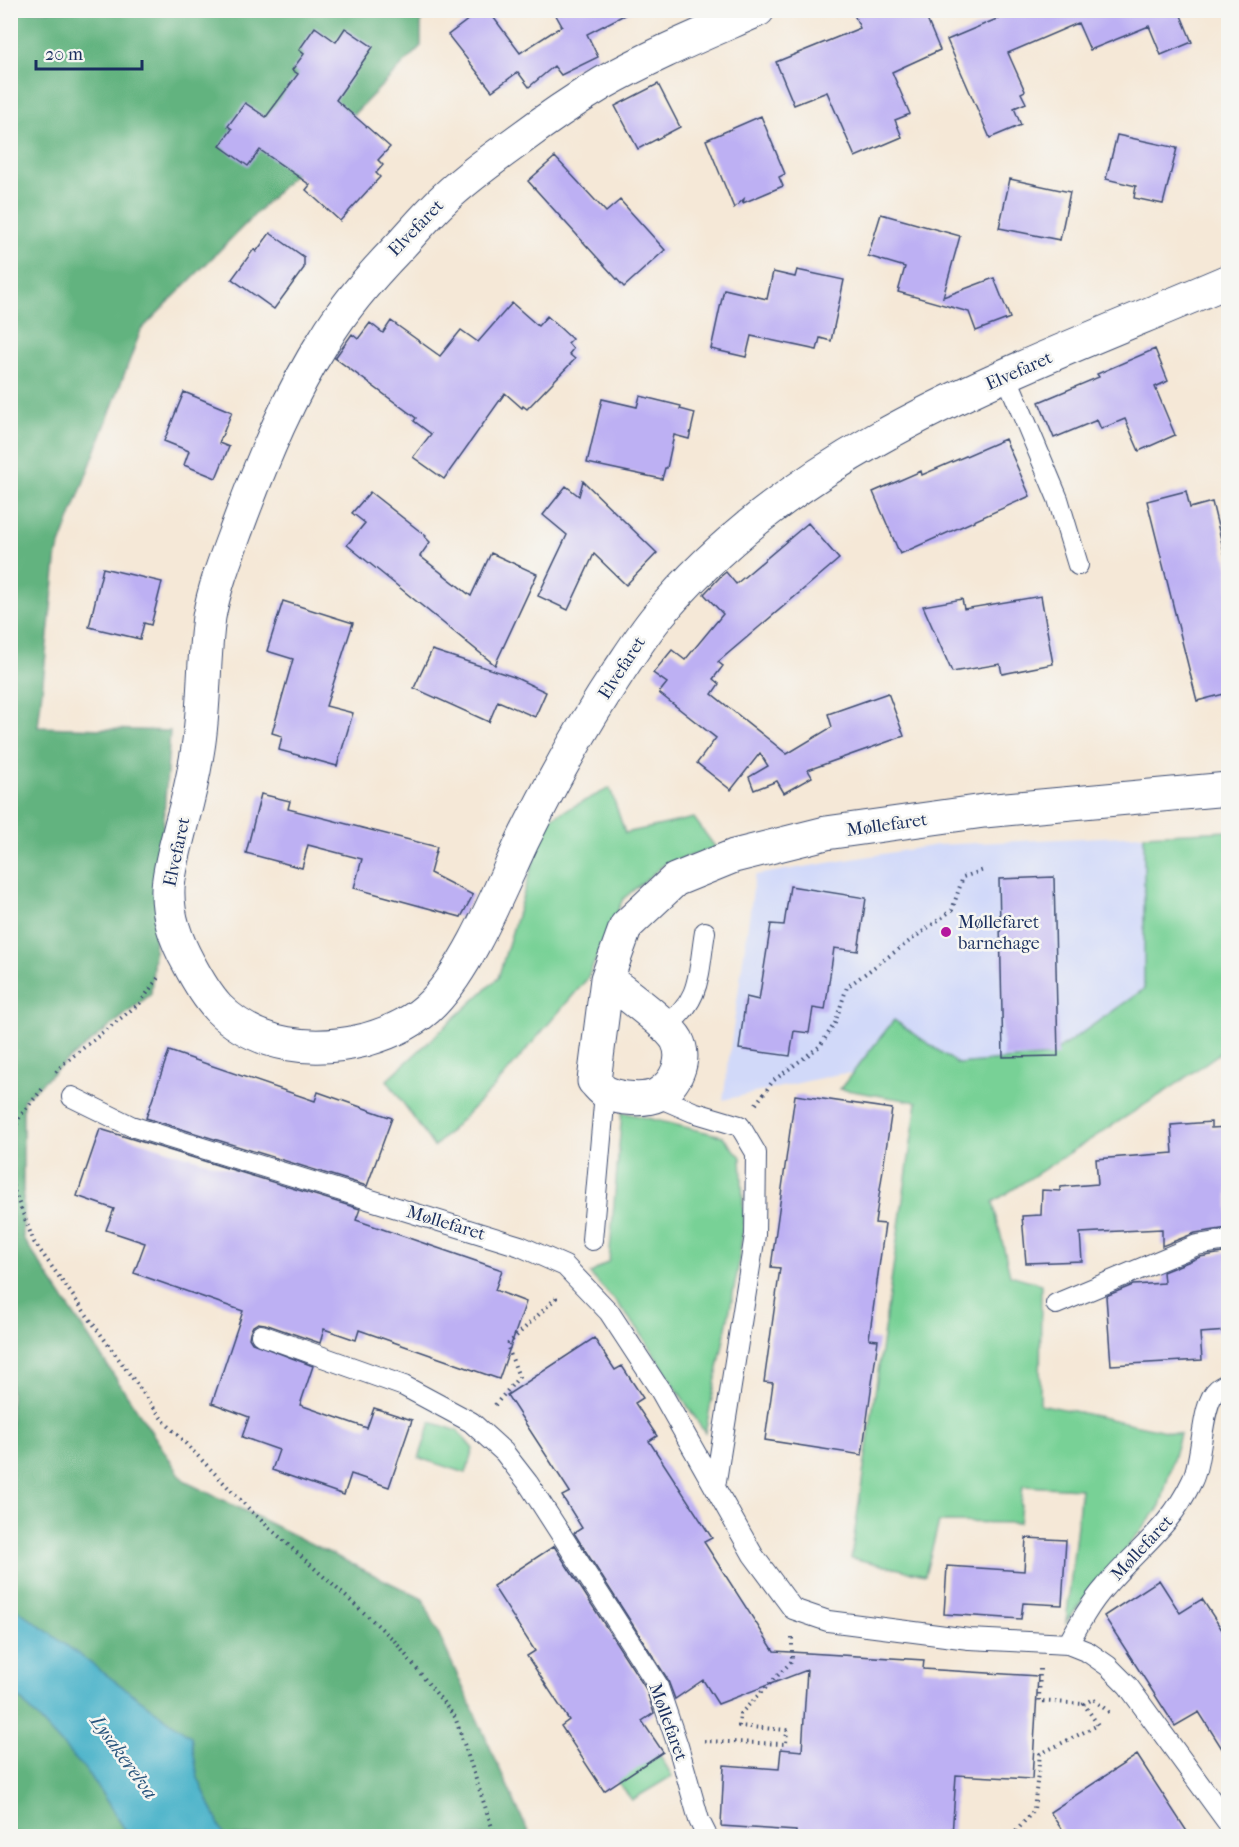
<svg xmlns="http://www.w3.org/2000/svg" width="1239" height="1847" viewBox="0 0 1239 1847" font-family="'IM FELL French Canon',serif">
<rect width="100%" height="100%" fill="#f6f6f2"/>
<filter id="ink" filterUnits="userSpaceOnUse"><feTurbulence type="fractalNoise" baseFrequency=".0167" numOctaves="2"/><feDisplacementMap in="SourceGraphic" scale="12" xChannelSelector="R" yChannelSelector="G"/><feConvolveMatrix kernelMatrix="1 2 1 2 8 2 1 2 1" color-interpolation-filters="sRGB"/></filter>
<filter id="wash" filterUnits="userSpaceOnUse"><feTurbulence type="fractalNoise" baseFrequency=".008" numOctaves="4" result="noise"/><feDisplacementMap in="SourceGraphic" scale="24" xChannelSelector="R" yChannelSelector="G"/><feGaussianBlur stdDeviation="1.35" result="paint"/><feColorMatrix in="noise" values="0 0 0 0 0 0 0 0 0 0 0 0 0 0 0 0 0 1.4 0 .05"/><feComposite in="paint" operator="in"/></filter>
<g filter="url(#wash)">
<rect width="100%" height="100%" fill="#f5e8d7"/>
<!-- built -->
<path fill="#d1d9f9" d="M1144,835V989L1059,1064L839,1074L723,1100L755,875L937,845Z"/>
<!-- green -->
<path fill="#78d196" stroke="#4a807a" stroke-width="1.5" d="M610,788L625,833L694,818L716,848L665,864L623,899L587,979L497,1084L434,1147L387,1080L498,978L546,820Z
M1228,831V1047L1171,1088L993,1202L1010,1275L1041,1284L1040,1404L1180,1434L1160,1507L1066,1622L1081,1489L1023,1486L1019,1523L939,1522L925,1575L851,1558L917,1102L840,1089L894,1020L958,1064L1049,1056L1144,989V835Z
M622,1112L722,1136L741,1157L744,1223L738,1269L705,1433L638,1329L617,1303L590,1274L609,1261Z
M431,1422L458,1431L473,1449L466,1473L419,1458Z
M658,1752L672,1776L632,1800L616,1780Z"/>
<!-- forest -->
<path fill="#62b37f" stroke="#3e716e" stroke-width="1.5" d="M11,11H421V46L141,330L57,553L38,727L170,731L151,994L63,1064L23,1100V1238L184,1481L423,1599L530,1836H11Z"/>
<!-- water -->
<path fill="#4ab2c9" stroke="#327094" stroke-width="1.5" d="M10,1604L191,1737L198,1778L224,1836H129L90,1775L11,1689Z"/>
<g id="blocks">
<!-- building -->
<path fill="#bdb0f3" d="M481,10H488L520,53L562,26L553,10H634L587,34L598,57L561,75L554,66L529,87L518,72L492,91L448,35Z
M852,10H923L940,50L892,72L910,114L895,120L902,137L855,157L827,92L794,105L776,62L860,28Z
M1018,10H1185L1180,13L1192,42L1161,55L1149,26L1090,50L1078,23L1008,53L1025,91L1021,93L1026,103L1014,108L1021,125L990,138L947,40Z
M315,27L336,42L345,28L373,47L336,100L390,147L378,160L383,165L376,173L380,177L340,221L306,190L310,185L260,150L248,166L220,146L232,129L228,126L245,103L266,117L298,74L292,70L304,54L299,50Z
M658,84L680,127L638,149L615,106Z
M761,116L785,174L779,177L783,186L743,203L744,199L734,208L706,140Z
M1117,135L1177,148L1163,204L1134,198L1136,186L1106,179Z
M555,157L606,212L620,200L665,250L624,287L528,181Z
M1010,179L1070,192L1060,240L999,228Z
M881,214L960,236L943,297L994,278L1010,318L976,331L969,312L898,292L905,267L868,256Z
M270,233L304,257V268L274,309L232,279L254,249L256,252Z
M797,270L844,280L831,341L820,338L817,350L751,336L746,357L711,349L724,289L767,299L773,272L795,277Z
M512,303L538,326L547,316L572,339L568,343L573,349L569,354L575,359L527,409L523,406L522,408L505,393L444,479L413,457L431,434L414,421L416,418L335,358L352,334L358,339L370,323L383,333L391,321L440,356L461,330L478,342Z
M1155,349L1168,381L1155,387L1175,435L1139,451L1125,419L1101,429L1097,420L1054,438L1039,402L1099,377L1097,374Z
M184,392L232,412L219,443L229,447L216,478L184,465L189,451L164,441Z
M640,396L681,406L680,409L695,413L689,439L674,435L667,468H665L662,479L587,463L602,399L637,407Z
M1005,439L1030,496L900,554L873,492L921,471L922,475Z
M583,481L657,553L626,585L594,554L568,610L538,596L567,535L543,515L566,486L579,496Z
M1186,491L1190,508L1212,502L1228,568V693L1197,701L1147,501Z
M370,492L426,536L425,537L430,542L420,556L471,596L491,553L537,574L495,665L347,545L365,523L352,513Z
M808,523L839,559L718,662L723,666L713,679L719,684L712,694L787,754L832,727L828,714L888,693L904,736L808,770L812,777L784,793L777,781L754,790L749,777L768,766L760,753L731,790L697,763L716,738L659,693L667,683L653,673L672,650L685,660L723,614L704,594L720,577L726,572L736,584Z
M103,568L162,582L151,625L144,623L140,639L89,627Z
M1041,596L1053,664L1002,674L1000,664L952,672L923,606L962,599L964,609Z
M283,601L353,623L326,706L353,713L337,766L279,750L282,736L272,733L293,659L267,651Z
M432,650L514,677L546,692L535,717L498,701L489,722L414,688Z
M261,794L290,801L288,809L437,847L430,873L473,895L461,917L354,888L362,859L308,845L302,868L246,853Z
M1054,877L1058,1056L1003,1057L999,879Z
M790,886L866,898L858,951L834,948L825,1010L813,1008L809,1033L794,1031L790,1056L739,1049L746,997L759,1000L771,924L784,925Z
M169,1051L315,1101L318,1092L392,1118L367,1186L146,1118Z
M795,1095L892,1109L875,1223L885,1224L869,1339L878,1340L862,1455L765,1440L773,1383L764,1382L780,1268L771,1267Z
M1211,1122V1128L1228,1127V1228L1195,1233L1162,1246V1229L1080,1233L1082,1261L1026,1263L1022,1216L1041,1215L1042,1190L1060,1191V1187L1098,1184L1096,1159L1173,1153L1171,1125Z
M100,1129L360,1209L356,1220L502,1270L495,1290L526,1302L499,1379L359,1330L356,1340L324,1329L320,1343L265,1324L258,1323L253,1326L250,1332L249,1338L252,1343L313,1366L300,1405L367,1428L374,1408L412,1420L389,1487L351,1474L344,1495L272,1470L279,1450L242,1437L249,1417L212,1403L243,1311L134,1273L145,1243L106,1230L114,1209L77,1196Z
M1228,1252V1331L1200,1333L1202,1360L1111,1365L1106,1296L1133,1285L1164,1283L1163,1272L1200,1257Z
M594,1338L615,1370L622,1366L643,1398L635,1403L657,1436L649,1441L712,1538L704,1542L774,1651L924,1660L923,1669L1038,1676L1032,1779L956,1775L952,1836H796V1831L721,1826L724,1765L779,1769L781,1749L802,1751L807,1670L718,1704L703,1680L675,1699L667,1678L574,1533L582,1528L562,1496L570,1492L507,1395Z
M1026,1538L1066,1540L1062,1605L1023,1603L1021,1619L944,1614L947,1566L1024,1571Z
M554,1546L646,1689L654,1713L642,1721L663,1752L604,1791L561,1726L569,1720L527,1656L535,1651L493,1586Z
M1159,1580L1180,1613L1202,1599L1228,1639V1758L1199,1712L1175,1726L1104,1616Z
M1137,1755L1190,1836H1066L1050,1812Z"/>
</g>
</g>
<g filter="url(#ink)">
<use href="#blocks" fill-opacity="0" stroke="#3c4b70" stroke-width="1.5"/>
<g fill="none" stroke-linecap="round" stroke-linejoin="round">
<defs>
<path id="lane" d="M1006,375L1058,499L1078,565
M665,1026C702,1001 698,973 705,932
M656,1096L693,1112L740,1126L756,1153L755,1235L715,1487
M72,1097L131,1126L520,1246L565,1266L609,1312L660,1390L753,1555L793,1609L828,1621L969,1639L1068,1644L1088,1652L1108,1666L1128,1686L1228,1823
M592,1240L605,1093
M1056,1304L1197,1245L1228,1240
M261,1335L404,1386L471,1422L504,1452L528,1483L657,1684L678,1746L699,1820L707,1836
M1068,1644C1079,1624 1090,1604 1105,1587C1137,1549 1170,1528 1192,1481C1203,1459 1201,1403 1217,1390C1220,1387 1225,1385 1228,1383"/>
<path id="street" d="M758,10C706,33 652,55 603,83C573,101 544,121 516,142C491,160 466,178 444,199C428,214 414,231 399,247C372,275 345,305 325,339C290,394 264,456 241,517C229,550 215,583 209,617C203,661 205,705 198,748C194,774 188,800 181,825C176,846 169,868 168,889C167,916 176,941 189,964C197,979 206,995 218,1008C257,1047 313,1053 365,1040C390,1033 415,1022 433,1003C470,964 499,891 522,842C551,783 583,725 619,671C631,653 643,634 657,617C801,441 1026,368 1228,281
M607,979C623,992 668,1024 677,1040C687,1060 676,1084 657,1095C645,1101 620,1099 607,1093C602,1091 598,1085 594,1081L607,979L626,926L675,880L734,856L826,833L984,811L1228,789"/>
</defs>
<!-- lane casing -->
<use href="#lane" stroke="#3c4b70" stroke-width="22"/>
<!-- street casing -->
<use href="#street" stroke="#3c4b70" stroke-width="35"/>
<!-- path -->
<path stroke="#3c4b70" stroke-width="4" stroke-dasharray="1.5 4.5" stroke-linecap="butt" d="M56,1072L63,1064L140,1003L158,978
M756,1104L773,1081L820,1046L835,1023L847,987L952,910L963,877L984,870
M10,1141L20,1116L44,1087
M10,1174L13,1188L34,1242L162,1419L254,1514L393,1639L455,1717L495,1836
M495,1405L519,1377L507,1345L556,1298L554,1296
M1040,1669L1039,1701L1084,1704
M704,1741L786,1744L787,1730L739,1726L740,1714L792,1661V1637
M1012,1836L1034,1810L1040,1754L1098,1725L1084,1704L1093,1699L1110,1713"/>
<!-- lane -->
<use href="#lane" stroke="#fff" stroke-width="20"/>
<!-- street -->
<use href="#street" stroke="#fff" stroke-width="33"/>
</g>
</g>
<!-- markers -->
<circle fill="#b5179e" stroke="#f6f6f2" stroke-width="2" cx="946" cy="932" r="6"/>
<g text-anchor="middle" dominant-baseline="central" stroke-width="5" stroke-linejoin="round" paint-order="stroke">
<!-- street labels -->
<g font-size="18" fill="#1b2f5e" stroke="#f6f6f2">
<text transform="translate(416 228) rotate(-46)">Elvefaret</text>
<text transform="translate(1019 371) rotate(-24)">Elvefaret</text>
<text transform="translate(622 668) rotate(-57)">Elvefaret</text>
<text transform="translate(887 825) rotate(-8)">Møllefaret</text>
<text transform="translate(177 852) rotate(-78)">Elvefaret</text>
<text transform="translate(446 1223) rotate(17)">Møllefaret</text>
<text transform="translate(1142 1548) rotate(-47)">Møllefaret</text>
<text transform="translate(668 1722) rotate(70)">Møllefaret</text>
</g>
<!-- poi labels -->
<g font-size="18" fill="#1b2f5e" stroke="#f6f6f2" text-anchor="start">
<text x="958" y="922">Møllefaret<tspan x="958" dy="21">barnehage</tspan></text>
</g>
<!-- water labels -->
<g font-size="20" font-style="italic" fill="#29567e" stroke="#f6f6f2">
<text transform="translate(124 1757) rotate(54)">Lysakerelva</text>
</g>
</g>
<!-- margin -->
<rect width="1239" height="1847" fill="none" stroke="#f6f6f2" stroke-width="36"/>
<!-- scale -->
<path d="M36 60v9h106v-9" fill="none" stroke="#1b2f5e" stroke-width="3"/>
<text x="45" y="60" font-size="18" fill="#1b2f5e" stroke="#f6f6f2" stroke-width="4.5" paint-order="stroke">20 m</text>
</svg>
